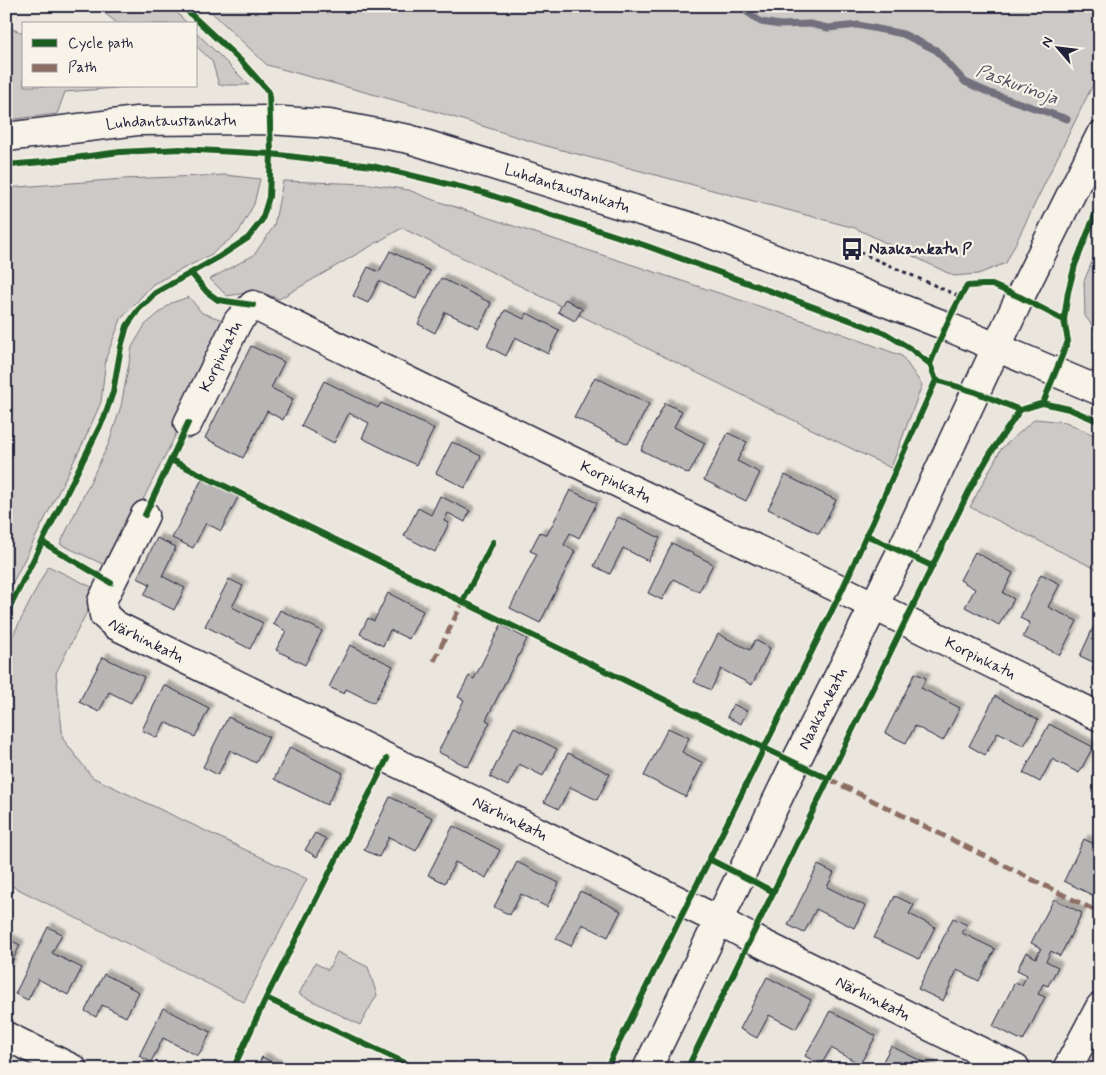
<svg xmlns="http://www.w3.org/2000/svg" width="1106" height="1075" viewBox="0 0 1106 1075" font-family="Mynerve,sans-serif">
<defs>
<filter id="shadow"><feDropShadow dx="4.5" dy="-4.5" stdDeviation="1" flood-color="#0004"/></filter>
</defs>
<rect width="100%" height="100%" fill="#eae6de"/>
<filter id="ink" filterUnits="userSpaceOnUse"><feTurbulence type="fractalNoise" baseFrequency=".02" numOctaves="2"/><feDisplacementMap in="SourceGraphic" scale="10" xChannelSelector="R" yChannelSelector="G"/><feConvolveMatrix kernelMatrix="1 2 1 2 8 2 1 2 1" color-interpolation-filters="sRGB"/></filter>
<g filter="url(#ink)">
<!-- green -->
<path fill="#cdc9c6" stroke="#787680" d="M96,6H170L188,24H118Z
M205,6H1100V70L1006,263L978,274L954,276L855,228L543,145L437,112L267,65Z
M6,27L24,33V86H142L65,92L57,114L6,120Z
M196,32L249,85H219L212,61L196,46Z
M225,175L260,179L254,204L238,233L210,255L153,284L121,319L106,358L101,402L84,441L6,596V188L123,179Z
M283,181L370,184L409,190L431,199L832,330L902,356L922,385L891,468L402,228L279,299L258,291L227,296L210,279L254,255L274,226Z
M1100,243V336L1085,316L1084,281Z
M189,297L202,313L232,323L109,567L60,544L109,443L121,406L132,347L145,325L171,303Z
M1035,419L1066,422L1100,438V571L970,507L1001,449Z
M48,566L98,590L56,673L63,739L92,777L307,879L244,1002L6,883V649Z
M337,952L368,967L377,995L360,1025L299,994L315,963L328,970Z"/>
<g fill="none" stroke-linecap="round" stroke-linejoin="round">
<!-- stream -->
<path stroke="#716f7b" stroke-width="7" d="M742,6L747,12L761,22L780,25L810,24L828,28L858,25L903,34L936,50L965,82L990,93L1067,119"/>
</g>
<!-- building -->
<path fill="#b8b6b5" stroke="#22223b" filter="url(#shadow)" d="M390,251L430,271L416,299L379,281L368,303L353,296L368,267L379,272Z
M441,278L491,303L479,328L445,312L435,333L418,324Z
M565,299L582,309L575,321L558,312Z
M505,310L524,319L527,313L559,330L548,354L515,337L506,356L487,346Z
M251,346L284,362L271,388L293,399L283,420L267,411L243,458L205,438Z
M595,377L649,404L628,444L574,417Z
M324,381L378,408L381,403L434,429L416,465L362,438L369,423L349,413L334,443L301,426Z
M665,403L682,411L674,427L705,443L689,474L641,450Z
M728,433L747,442L737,461L760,473L746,501L704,480Z
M452,442L481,456L465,488L436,473Z
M785,475L836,500L819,534L768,509Z
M202,479L238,497L221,531L206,523L193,548L172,538Z
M570,490L597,503L579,538L570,533L564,545L575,551L540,623L510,608L537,554L530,551L540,532L547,535Z
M440,496L470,511L465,522L448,513L444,521L449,523L435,552L404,536L418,508L431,515Z
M618,517L660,538L648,561L623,548L610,574L594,566Z
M157,538L176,547L162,576L185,588L174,610L144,595L150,584L137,578Z
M672,543L713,564L699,592L673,579L662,600L648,593Z
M975,552L1013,573L1003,593L1014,599L999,625L965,607L975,589L960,580Z
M1041,574L1060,584L1048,607L1077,621L1060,655L1023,637L1030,623L1020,618Z
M229,579L243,586L232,607L263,623L250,649L205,626Z
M388,593L423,611L409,639L390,630L383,646L360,634L368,618L374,621Z
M280,610L322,631L305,665L276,650L286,631L273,624Z
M1098,617L1100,618V673L1092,670L1095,663L1080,656Z
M501,625L527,639L486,720L490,722L468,767L438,752L464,700L458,697L469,676L474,679Z
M718,634L750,650L755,640L770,648L752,685L721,669L711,690L694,682Z
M350,645L393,666L374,703L346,689L344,694L329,687Z
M103,657L144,677L131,703L109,692L99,712L79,702Z
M915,673L926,678L921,688L960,708L943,741L915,726L906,743L885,733Z
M164,685L209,708L195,737L165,722L157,738L142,730Z
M995,696L1038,720L1024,746L998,732L985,755L969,746Z
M733,704L747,711L741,724L727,717Z
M228,717L269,737L256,763L230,750L218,775L203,767Z
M1049,724L1093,747L1079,773L1052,759L1040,782L1023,773Z
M514,727L557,749L543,776L519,764L508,786L490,777Z
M668,728L689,738L682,752L703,763L686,797L644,776Z
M290,747L343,773L327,805L274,779Z
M568,753L610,774L597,800L570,787L559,809L544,802Z
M390,797L433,818L416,851L389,837L379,857L364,850Z
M453,826L500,850L486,878L455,862L445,883L428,875Z
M315,833L326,839L317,857L305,850Z
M1100,837V881L1092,895L1064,881L1084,839L1096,845Z
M517,862L559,883L547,907L521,894L510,915L494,907Z
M818,865L834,873L827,887L865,906L854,928L816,909L804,933L788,925Z
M580,891L621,911L608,937L582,924L571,946L556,939Z
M895,896L914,905L909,914L935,927L919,959L874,938Z
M1054,899L1082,913L1060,956L1051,951L1046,961L1058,967L1048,986L1043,984L1038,994L1045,997L1023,1041L993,1026L1015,982L1022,985L1027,975L1017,970L1026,952L1036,958L1041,948L1031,943Z
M953,918L967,925L962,933L995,949L979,981L957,970L943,1001L918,989Z
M48,927L62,934L52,953L82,968L68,995L38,979L28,1000L15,994Z
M6,938L20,945L8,970L6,969Z
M104,974L139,992L126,1017L102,1005L96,1017L85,1011Z
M767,977L811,1000L796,1029L769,1015L757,1038L740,1029Z
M163,1008L211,1032L198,1056L163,1038L151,1062L139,1056Z
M830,1011L876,1036L860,1064L831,1048L821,1065L805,1056Z
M891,1046L933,1067L932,1069H879Z
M262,1057L285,1069H256Z"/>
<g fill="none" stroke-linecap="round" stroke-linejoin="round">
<defs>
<g id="minor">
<path id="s1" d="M6,137L137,121L269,120L329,124L409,139L701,230L946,326L1100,391"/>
<path id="s2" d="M188,423L238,321L253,305L541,446L842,590L1100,717"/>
<path id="s3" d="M145,515L102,601L104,615L115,625L718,920L751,938L1016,1069"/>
<path d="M6,1036L73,1069"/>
<path id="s4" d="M647,1069L795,763L901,552L1020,297L1100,136"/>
<path d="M1067,1069L1100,1007"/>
</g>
</defs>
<!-- minor casing -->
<use href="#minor" stroke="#22223b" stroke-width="31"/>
<!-- path -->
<path stroke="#22223b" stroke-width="3" stroke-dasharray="4 4" stroke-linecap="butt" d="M852,249L961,297"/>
<!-- minor -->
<use href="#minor" stroke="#f7f3e8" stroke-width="28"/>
<!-- quiet -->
<path stroke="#8d6e63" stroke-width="5" stroke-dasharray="10 5" stroke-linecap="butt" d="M434,661L463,601
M829,779L1100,913"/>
<defs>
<path id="cycleway" d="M6,165L43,162L120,152L180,149L271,154L372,166L481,192L644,245L885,333L911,349L930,364L936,380L975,392L1020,410L1043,403L1069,409L1100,422
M191,273L207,292L218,300L253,305
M930,364C941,337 952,310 967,286L983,285H992L1020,297L1064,320
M1043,403L1068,341L1064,320L1068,292L1075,265L1100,202
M171,460L764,748L829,779
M145,515L188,423
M866,535L932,566
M42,542L111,583
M463,601L493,542
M6,615L104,418L113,392L121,347L127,326L138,310L155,293L219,257L248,238L262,220L269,197L271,154L269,92L243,63L182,6
M709,859L774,892
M266,998L418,1069
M233,1069L266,998L387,759
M606,1069L842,590L936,380
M687,1069L970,489L990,454L1020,410"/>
</defs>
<!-- cycleway casing -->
<use href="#cycleway" stroke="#f7f3e8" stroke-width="9"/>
<!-- cycleway -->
<use href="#cycleway" stroke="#1b5e20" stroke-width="6"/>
</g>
</g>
<!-- icons -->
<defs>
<symbol id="bus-bare" viewBox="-9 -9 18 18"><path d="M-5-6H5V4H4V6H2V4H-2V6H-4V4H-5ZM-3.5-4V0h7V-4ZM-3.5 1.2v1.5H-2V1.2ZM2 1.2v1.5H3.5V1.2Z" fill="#22223b" stroke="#f7f3e8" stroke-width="2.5" paint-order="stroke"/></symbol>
</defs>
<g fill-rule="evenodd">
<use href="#bus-bare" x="836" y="233" width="32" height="32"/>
</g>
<g text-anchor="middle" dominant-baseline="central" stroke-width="4.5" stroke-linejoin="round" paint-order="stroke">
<!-- street labels -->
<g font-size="16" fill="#22223b" stroke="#f7f3e8">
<text stroke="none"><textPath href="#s1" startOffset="166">Luhdantaustankatu</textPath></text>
<text stroke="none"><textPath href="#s1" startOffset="571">Luhdantaustankatu</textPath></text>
<text stroke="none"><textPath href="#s2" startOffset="74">Korpinkatu</textPath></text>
<text stroke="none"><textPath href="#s2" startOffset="539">Korpinkatu</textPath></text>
<text stroke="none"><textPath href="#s3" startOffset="160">Närhinkatu</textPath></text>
<text stroke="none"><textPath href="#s2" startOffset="944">Korpinkatu</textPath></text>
<text stroke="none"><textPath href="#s4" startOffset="401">Naakankatu</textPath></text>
<text stroke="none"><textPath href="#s3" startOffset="565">Närhinkatu</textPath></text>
<text stroke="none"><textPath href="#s3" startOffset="970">Närhinkatu</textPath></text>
</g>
<!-- poi labels -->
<g font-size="16" font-weight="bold" fill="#22223b" stroke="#f7f3e8" text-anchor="start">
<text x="869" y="249">Naakankatu P</text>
</g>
<!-- water labels -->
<g font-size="18" font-style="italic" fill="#504f60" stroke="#f7f3e8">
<text transform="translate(1017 85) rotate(20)">Paskurinoja</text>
</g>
</g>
<!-- margin -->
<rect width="1106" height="1075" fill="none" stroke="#f7f3e8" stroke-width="25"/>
<rect x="12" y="12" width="1081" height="1050" fill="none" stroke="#22223b" stroke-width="2" filter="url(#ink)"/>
<!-- legend -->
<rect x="22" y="22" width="175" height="65" fill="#f7f3e8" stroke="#a29fa3"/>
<rect x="32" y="39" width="25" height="8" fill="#1b5e20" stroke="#a29fa3"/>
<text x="68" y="48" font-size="15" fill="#22223b">Cycle path</text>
<rect x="32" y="64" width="25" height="8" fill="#8d6e63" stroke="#a29fa3"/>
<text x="68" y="72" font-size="15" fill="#22223b">Path</text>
<!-- north arrow -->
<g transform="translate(1058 48) rotate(298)" stroke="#f7f3e8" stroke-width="4" paint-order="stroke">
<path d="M0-4L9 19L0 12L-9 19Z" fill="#22223b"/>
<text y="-8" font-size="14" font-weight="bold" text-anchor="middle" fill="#22223b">N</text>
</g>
</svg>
